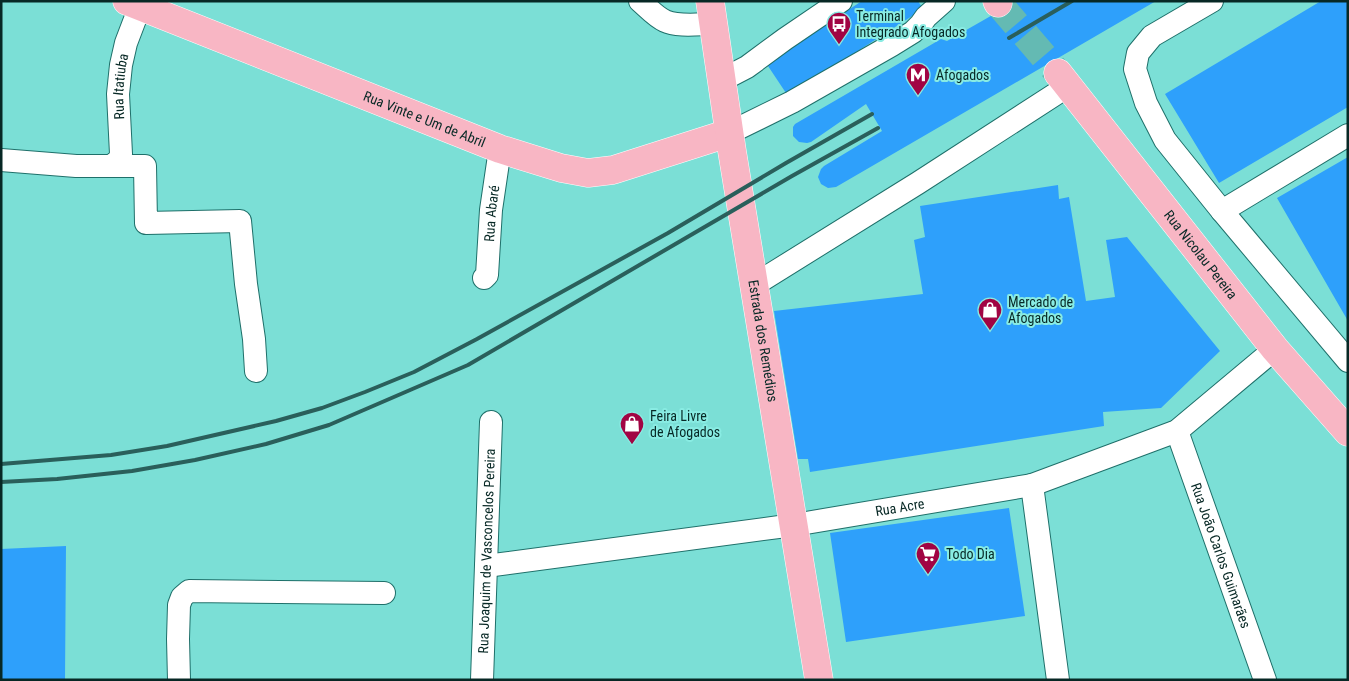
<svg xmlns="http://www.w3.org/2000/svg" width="1349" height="681" viewBox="0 0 1349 681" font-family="'Roboto Condensed',sans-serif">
<rect width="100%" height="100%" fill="#7bdfd6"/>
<!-- building -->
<path fill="#2ea0fb" d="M862,1H918L923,9L788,96L766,63Z
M1017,1H1156L836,187L828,188L821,184L818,177L821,169L824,166L882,131L866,104L811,142L807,143L799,142L793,136V127L795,124L941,39L947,41Z
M1321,1H1348V107L1219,183L1165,94Z
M1348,157V321L1277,198Z
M1058,185L1059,199L1069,197L1086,301L1115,297L1106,240L1127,237L1220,351L1161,408L1103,412L1104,426L810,472L808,459H798L774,311L923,294L914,240L925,237L920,206Z
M1009,508L1025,616L846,642L830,533Z
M66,546L65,680H1V549Z"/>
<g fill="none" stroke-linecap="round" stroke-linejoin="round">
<!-- major-tunnel -->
<path stroke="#64bab3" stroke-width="28" stroke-dasharray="28 14" stroke-linecap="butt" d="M998,3L1058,73"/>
<defs>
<g id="minor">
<path d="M640,1C648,8 656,17 665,21C677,27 700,24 713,24"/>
<path d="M1212,1L1152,36L1138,53L1135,69L1146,103L1165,140L1222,211L1348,361"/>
<path d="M722,80L747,67L785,39L841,1"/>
<path d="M729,133L792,102L892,45L913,32L921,24L926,17L944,1"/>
<path d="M1,160L76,166H145L146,223L240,221L246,284L254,339L256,371"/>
<path id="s1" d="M111,166L119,160L121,154L118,94L121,65L126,43L142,1"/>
<path d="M1222,211L1348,135"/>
<path id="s2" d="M484,278L487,275L491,210L500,149"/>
<path d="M754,285L918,183L1068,86"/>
<path id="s3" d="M1177,431L1265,680"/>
<path d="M1032,485L1058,680"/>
<path id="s4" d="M486,566L794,525L1032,485L1177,431L1275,349"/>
<path d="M179,680L178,639L179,605L182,597L189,591L384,593"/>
<path id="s5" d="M482,680L491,422"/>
</g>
<g id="major">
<path id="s6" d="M127,1L500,149L561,168L588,173L613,170L729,133"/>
<path id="s7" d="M710,1L732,151L819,680"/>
<path d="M997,1L998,3"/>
<path id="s8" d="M1058,73L1275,349L1348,432"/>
</g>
</defs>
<!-- minor casing -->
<use href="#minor" stroke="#1f706a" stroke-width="24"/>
<!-- major casing -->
<use href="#major" stroke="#fff" stroke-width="29"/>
<!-- minor -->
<use href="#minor" stroke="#fff" stroke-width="22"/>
<!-- major -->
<use href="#major" stroke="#f8b6c4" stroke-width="28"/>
<!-- rail -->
<path stroke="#2a5f5b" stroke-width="4" d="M1009,38L1072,1
M1,464L111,455L167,446L276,421L322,408L365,392L414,372L477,339L668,233L786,163L872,114
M1,482L57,479L132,471L195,460L266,444L329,425L468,365L792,176L878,128"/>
</g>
<!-- icons -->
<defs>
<symbol id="bus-pin" viewBox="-11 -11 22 30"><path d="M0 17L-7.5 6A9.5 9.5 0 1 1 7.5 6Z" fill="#a10443" stroke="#89ece3"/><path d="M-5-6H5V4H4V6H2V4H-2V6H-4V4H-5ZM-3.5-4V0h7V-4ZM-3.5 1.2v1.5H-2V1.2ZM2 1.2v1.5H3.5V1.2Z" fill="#fff"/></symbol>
<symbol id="metro-pin" viewBox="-11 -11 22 30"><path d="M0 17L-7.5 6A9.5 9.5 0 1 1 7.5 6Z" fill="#a10443" stroke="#89ece3"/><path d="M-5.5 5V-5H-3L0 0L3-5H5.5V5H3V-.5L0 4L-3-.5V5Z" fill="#fff"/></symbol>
<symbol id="shop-pin" viewBox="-11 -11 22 30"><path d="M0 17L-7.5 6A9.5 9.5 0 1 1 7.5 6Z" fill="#a10443" stroke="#89ece3"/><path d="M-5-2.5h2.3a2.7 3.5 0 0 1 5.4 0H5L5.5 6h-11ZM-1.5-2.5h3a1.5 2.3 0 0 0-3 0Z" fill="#fff"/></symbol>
<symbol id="supermarket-pin" viewBox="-11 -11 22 30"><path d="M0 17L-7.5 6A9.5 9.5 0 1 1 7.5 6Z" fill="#a10443" stroke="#89ece3"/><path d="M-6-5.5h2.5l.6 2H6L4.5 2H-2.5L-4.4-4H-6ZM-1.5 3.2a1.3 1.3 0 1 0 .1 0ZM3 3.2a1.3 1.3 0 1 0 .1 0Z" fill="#fff"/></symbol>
</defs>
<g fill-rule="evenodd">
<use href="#bus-pin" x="825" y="10" width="28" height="38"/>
<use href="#metro-pin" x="904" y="61" width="28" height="38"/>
<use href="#shop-pin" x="976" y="296" width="28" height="38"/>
<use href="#shop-pin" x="618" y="410" width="28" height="38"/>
<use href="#supermarket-pin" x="914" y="540" width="28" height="38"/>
</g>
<g text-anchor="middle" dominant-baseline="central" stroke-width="4" stroke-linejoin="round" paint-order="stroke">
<!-- poi labels -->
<g font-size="14" fill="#072825" stroke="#89ece3" text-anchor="start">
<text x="856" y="16">Terminal<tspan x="856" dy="16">Integrado Afogados</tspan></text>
<text x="936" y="75">Afogados</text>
<text x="1008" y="302">Mercado de<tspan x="1008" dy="16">Afogados</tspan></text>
<text x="650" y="416">Feira Livre<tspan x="650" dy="16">de Afogados</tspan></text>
<text x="946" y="554">Todo Dia</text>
</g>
<!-- street labels -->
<g font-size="14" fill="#072825" stroke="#89ece3">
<text stroke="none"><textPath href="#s1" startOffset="84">Rua Itatiuba</textPath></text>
<text stroke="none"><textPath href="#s6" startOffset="320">Rua Vinte e Um de Abril</textPath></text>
<text stroke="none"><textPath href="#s2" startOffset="66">Rua Abaré</textPath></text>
<text stroke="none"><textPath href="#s8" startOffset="231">Rua Nicolau Pereira</textPath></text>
<text stroke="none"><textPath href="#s7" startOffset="344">Estrada dos Remédios</textPath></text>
<text stroke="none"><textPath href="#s4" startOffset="418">Rua Acre</textPath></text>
<text stroke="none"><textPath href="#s5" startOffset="129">Rua Joaquim de Vasconcelos Pereira</textPath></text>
<text stroke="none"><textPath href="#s3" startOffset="132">Rua João Carlos Guimarães</textPath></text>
</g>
</g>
<!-- border -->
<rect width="1349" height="681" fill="none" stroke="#072825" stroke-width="5"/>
</svg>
